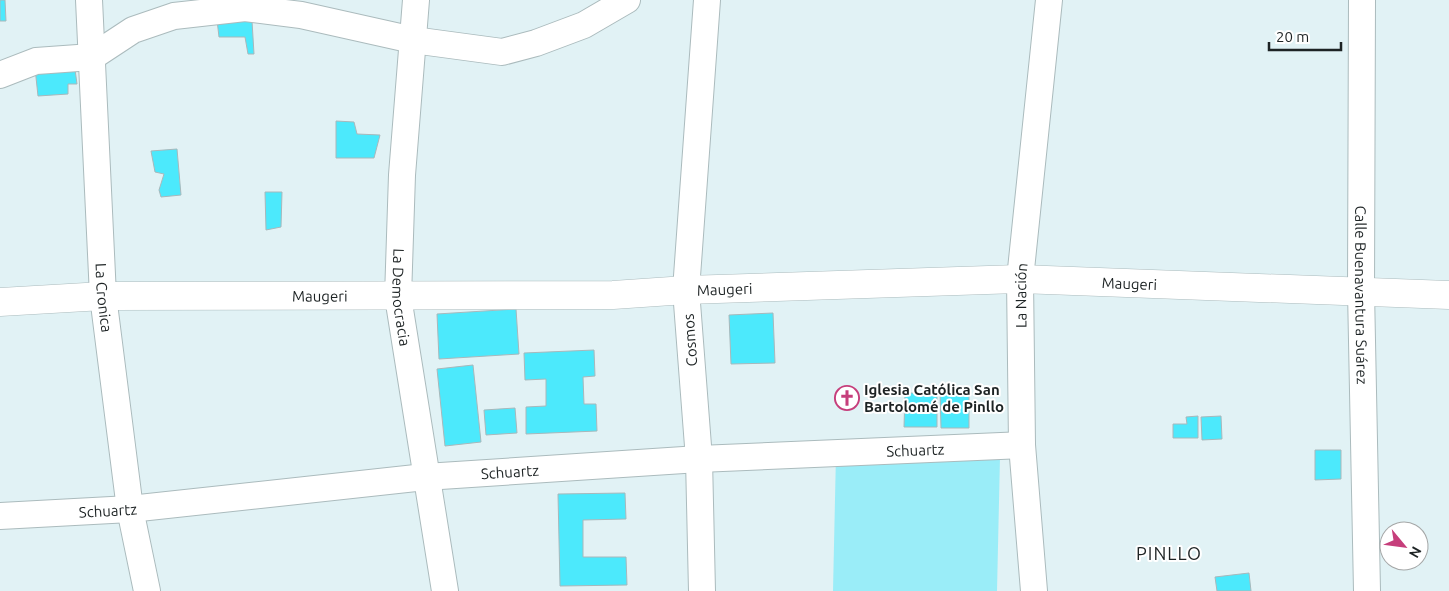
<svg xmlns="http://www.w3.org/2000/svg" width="1449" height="591" viewBox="0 0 1449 591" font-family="Ubuntu,sans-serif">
<rect width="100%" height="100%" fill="#e1f2f5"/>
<!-- green -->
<path fill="#9aedf8" d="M836,454L1000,457L997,591H833Z"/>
<!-- building -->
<path fill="#4ce9fc" stroke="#a8b8bb" d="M0,0H5L6,21H0Z
M217,20L252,21L254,54H248L245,37H219Z
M74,62L77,84H68V94L38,96L35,68Z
M336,121L354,122L357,134L380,135L374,158H336Z
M177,149L181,195L161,197L159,190L164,174L155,172L151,151Z
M265,192H282L281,227L266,230Z
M516,309L519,354L439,359L437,314Z
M773,313L775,363L731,364L729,315Z
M594,350L595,376L583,377L584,404H596L597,431L526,434V407L546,406V379L525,380L524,353Z
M473,365L481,442L445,446L437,369Z
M940,392H969V428H941Z
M905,393H937V427H904Z
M515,408L517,433L486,435L484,410Z
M1198,416V438H1173V424H1187L1186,417Z
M1221,416L1222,439L1202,440L1201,417Z
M1315,450H1341V479L1315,480Z
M625,493L626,519L583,520V557H626L627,585L560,586L558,494Z
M1249,573L1251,591H1217L1215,577Z"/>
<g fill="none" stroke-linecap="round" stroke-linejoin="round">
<defs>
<g id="minor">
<path id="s1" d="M89,0L103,296L130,509L147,591"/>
<path id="s2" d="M416,0L402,175L398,297L445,591"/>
<path id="s3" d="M1362,0L1361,291L1367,591"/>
<path d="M0,75L36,61L92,57L133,30L174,16L245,8L301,15L413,40L502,52L536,43L584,25L627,0"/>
<path id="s4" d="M0,516L130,509L425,477L699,459L1022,445"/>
<path d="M702,591L699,459L686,290L707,0"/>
<path id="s5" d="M1034,591L1022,445L1020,279L1049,0"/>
</g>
<g id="tertiary">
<path id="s6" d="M0,302L103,296L613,295L686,290L1020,279L1449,295"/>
</g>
</defs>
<!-- minor casing -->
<use href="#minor" stroke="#abbbbd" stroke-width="28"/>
<!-- tertiary casing -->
<use href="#tertiary" stroke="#abbbbd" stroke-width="29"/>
<!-- minor -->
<use href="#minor" stroke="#fff" stroke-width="26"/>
<!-- tertiary -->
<use href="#tertiary" stroke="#fff" stroke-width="28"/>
</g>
<!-- icons -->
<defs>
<symbol id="church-ring" viewBox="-11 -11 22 22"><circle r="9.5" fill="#fff" stroke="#c63e7b" stroke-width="1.5"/><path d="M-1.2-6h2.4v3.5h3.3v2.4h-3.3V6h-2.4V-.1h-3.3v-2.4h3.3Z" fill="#c63e7b"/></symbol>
</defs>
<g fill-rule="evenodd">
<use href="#church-ring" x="833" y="384" width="28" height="28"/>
</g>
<g text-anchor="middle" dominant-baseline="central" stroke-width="4" stroke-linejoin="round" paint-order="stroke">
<!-- street labels -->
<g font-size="15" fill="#1d2324" stroke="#fff">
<text stroke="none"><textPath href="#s6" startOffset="1130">Maugeri</textPath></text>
<text stroke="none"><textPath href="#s6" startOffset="725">Maugeri</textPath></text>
<text stroke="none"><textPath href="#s5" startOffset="296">La Nación</textPath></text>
<text stroke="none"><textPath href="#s3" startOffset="295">Calle Buenavantura Suárez</textPath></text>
<text stroke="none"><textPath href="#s1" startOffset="298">La Cronica</textPath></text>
<text stroke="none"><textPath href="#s6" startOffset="320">Maugeri</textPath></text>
<text stroke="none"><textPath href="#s2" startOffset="298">La Democracia</textPath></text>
<text transform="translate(690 340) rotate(-94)">Cosmos</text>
<text stroke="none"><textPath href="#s4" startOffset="918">Schuartz</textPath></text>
<text stroke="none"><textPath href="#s4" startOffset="512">Schuartz</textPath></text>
<text stroke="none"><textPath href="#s4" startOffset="108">Schuartz</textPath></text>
</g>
<!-- poi labels -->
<g font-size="15" font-weight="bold" fill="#1d2324" stroke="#fff" text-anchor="start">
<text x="864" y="389">Iglesia Católica San<tspan x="864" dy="17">Bartolomé de Pinllo</tspan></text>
</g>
<!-- quarter labels -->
<g font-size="18" letter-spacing="1" fill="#1d2324" stroke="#fff">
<text x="1169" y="553">PINLLO</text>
</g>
</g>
<!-- north arrow -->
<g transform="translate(1404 546) rotate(119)"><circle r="24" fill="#ffffff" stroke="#a5a7a7"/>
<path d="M0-4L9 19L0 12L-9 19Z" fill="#c63e7b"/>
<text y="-8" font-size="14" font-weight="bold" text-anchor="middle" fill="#1d2324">N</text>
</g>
<!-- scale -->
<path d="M1269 42v8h72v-8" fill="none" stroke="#1d2324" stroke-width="2.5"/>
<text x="1276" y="42" font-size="15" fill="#1d2324" stroke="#ffffff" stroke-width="4" paint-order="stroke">20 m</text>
</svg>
